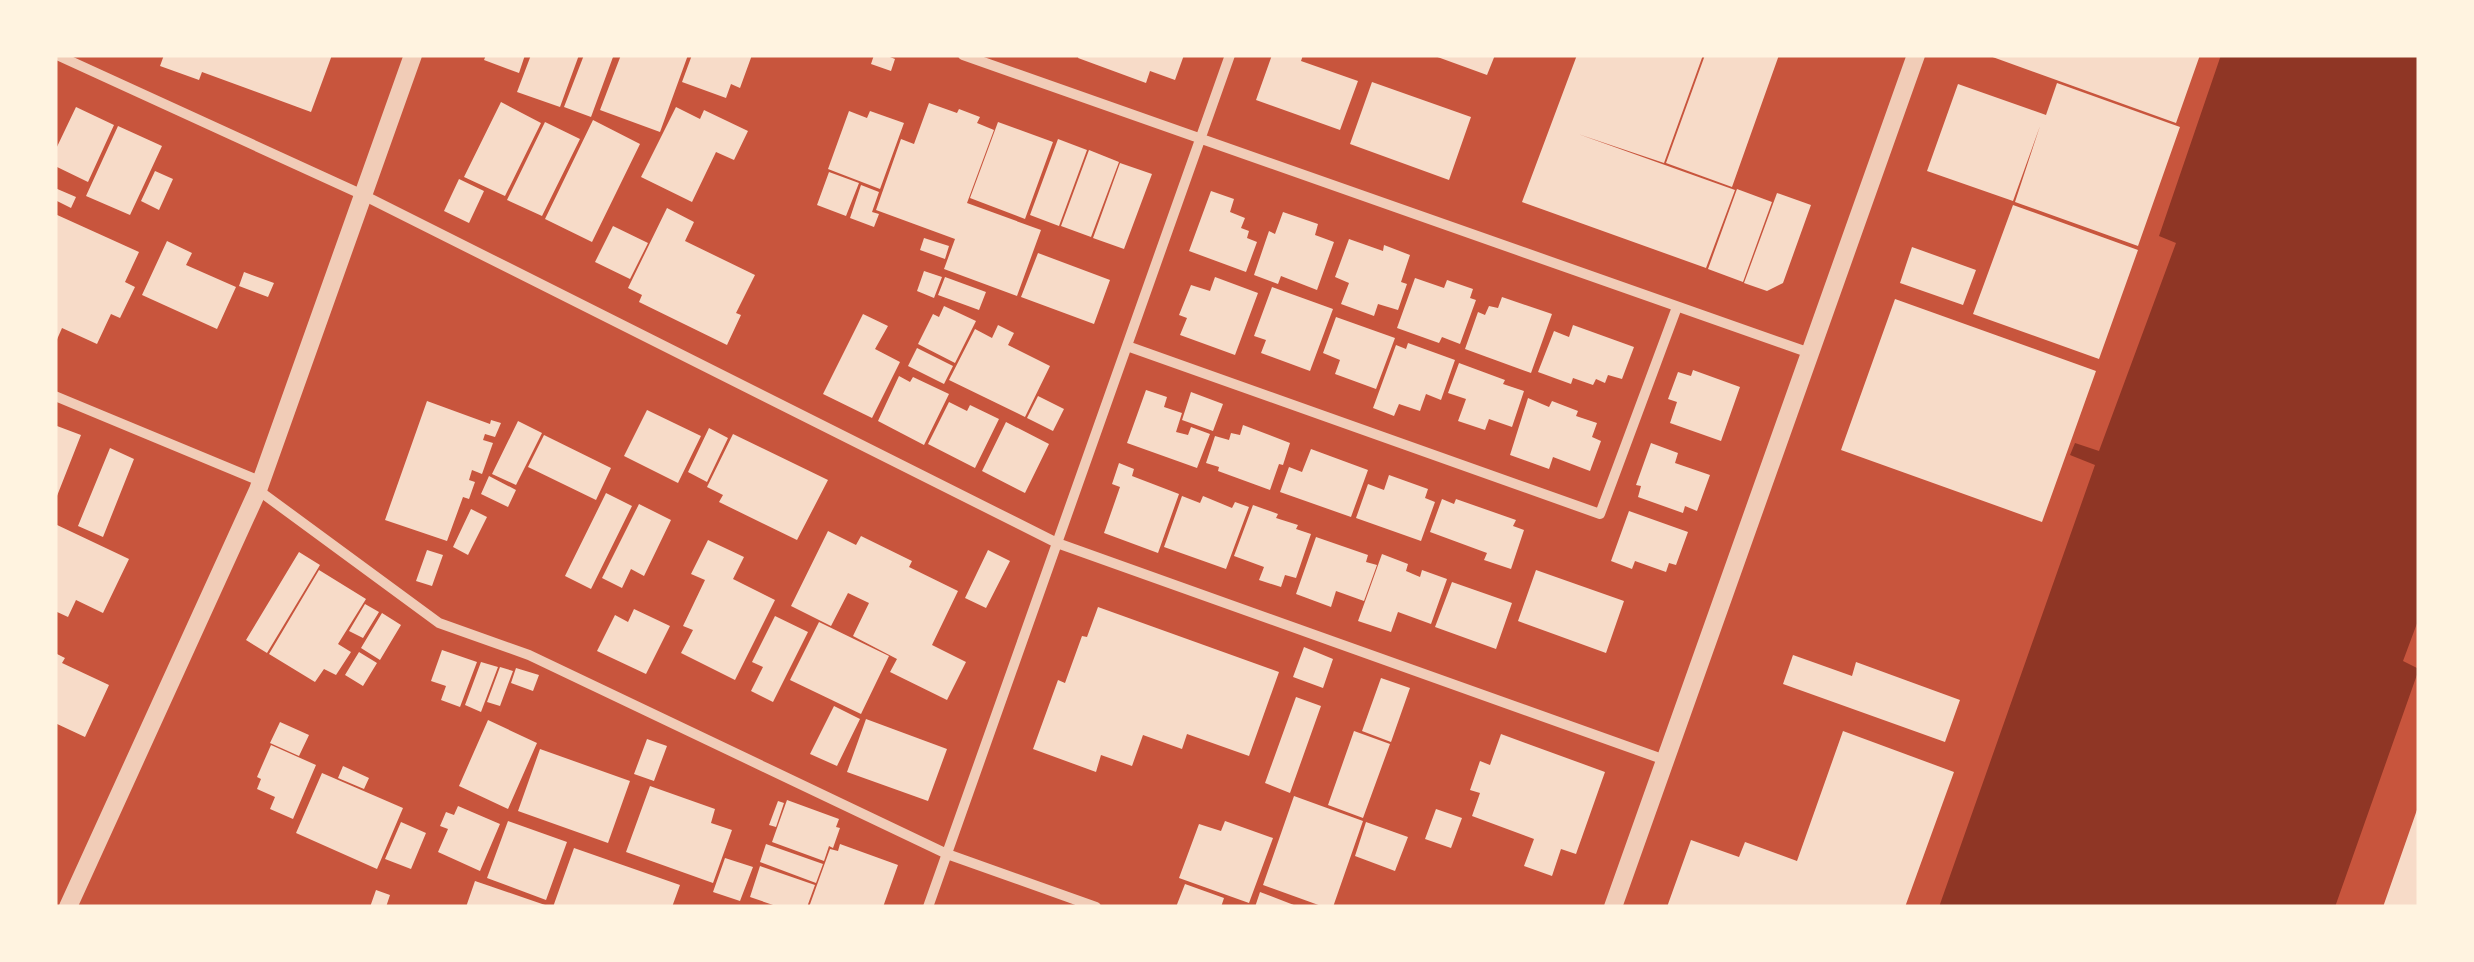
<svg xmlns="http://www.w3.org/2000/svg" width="2474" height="962" viewBox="0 0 2474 962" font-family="'DejaVu Sans',sans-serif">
<rect width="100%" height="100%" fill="#c8553d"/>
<!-- water -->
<path fill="#8f3625" d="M2221,55H2419V618L2403,661L2419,669L2335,907H1939L2095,465L2070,455L2075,443L2099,451L2176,243L2159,236Z"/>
<!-- building -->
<path fill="#f7dbc8" d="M164,55H332L311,112L202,72L199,80L160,66Z
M486,55H525L519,73L484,60Z
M531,55H579L560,107L517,92Z
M584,55L613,57L591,117L564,107Z
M621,55H688L660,132L600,110Z
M692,55H752L740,88L731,84L726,98L682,82Z
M874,55H885L895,59L891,71L871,64Z
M1079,55H1184L1175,80L1150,71L1146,83L1078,58Z
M1272,55H1303L1301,61L1358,81L1340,130L1256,100Z
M1432,55H1495L1487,75Z
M1577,55H1703L1664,163L1578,134L1735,190L1706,268L1522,202Z
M1705,55H1779L1732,187L1666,163Z
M1987,55H2200L2176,123Z
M1372,82L1471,117L1449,180L1350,144Z
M2057,83L2180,127L2138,246L2015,202L2040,126L2013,201L1927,171L1958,84L2046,115Z
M501,102L541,123L505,196L464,177Z
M929,103L957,113L959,109L980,117L977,123L994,130L967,203L1041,230L1017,296L944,269L955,239L876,210L901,139L914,144Z
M76,107L114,125L88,182L55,166V151Z
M676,107L700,119L704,110L748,131L734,160L716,152L692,202L641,177Z
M849,111L867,118L870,111L904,123L880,189L828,169Z
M593,120L640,144L592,242L545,219Z
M545,122L580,139L542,216L507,200Z
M998,122L1053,142L1025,219L970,198Z
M118,126L162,146L130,215L86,196Z
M1058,139L1087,150L1059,226L1030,215Z
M1089,150L1119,162L1091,237L1061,226Z
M1120,163L1152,174L1124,249L1093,238Z
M155,171L173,179L159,210L141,201Z
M829,172L859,183L846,216L817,205Z
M459,179L484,191L469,223L444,211Z
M861,185L879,192L872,212L879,214L874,227L850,218Z
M55,188L76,197L71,208L55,200Z
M1737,189L1772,202L1743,282L1708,269Z
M1211,191L1234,199L1230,212L1245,218L1241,228L1249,231L1247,238L1257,242L1246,272L1189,251Z
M1777,193L1811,205L1783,283L1767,291L1744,283Z
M2013,205L2138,250L2099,359L1973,314Z
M667,208L694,222L685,241L755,275L736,313L741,315L727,345L639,302L642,295L628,288Z
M1283,212L1318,224L1315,235L1334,242L1317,290L1281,276L1278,284L1254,275L1269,231L1275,234Z
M55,214L139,252L125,282L135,287L120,318L111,314L97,344L62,328L55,344Z
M613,226L648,243L630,279L595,262Z
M924,238L949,246L945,259L920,250Z
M1349,239L1383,251L1384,245L1410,255L1401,282L1407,284L1398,310L1378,304L1374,316L1341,304L1349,283L1335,277Z
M167,241L192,253L186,265L236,287L217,329L142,295Z
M1912,247L1976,270L1963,305L1900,283Z
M1038,253L1110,280L1094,324L1021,297Z
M924,271L942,277L934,298L917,291Z
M244,272L274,283L268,297L239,286Z
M945,277L986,292L979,310L938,295Z
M1215,277L1258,293L1235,355L1180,335L1187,318L1179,315L1191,285L1210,291Z
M1415,278L1444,288L1447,280L1473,289L1470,298L1476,300L1460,344L1442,337L1439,343L1397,328Z
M1272,287L1333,309L1310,371L1261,353L1266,340L1254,336Z
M1502,297L1552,314L1531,373L1465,349L1478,312L1485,315L1489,306L1498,308Z
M1895,299L2096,371L2042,522L1841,450Z
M944,306L976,321L955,363L918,344L933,314L939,317Z
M863,314L888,326L875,349L900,362L872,418L823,394Z
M1336,317L1395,338L1376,389L1335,374L1340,360L1323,353Z
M998,325L1014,333L1008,345L1050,366L1025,417L949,380L975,329L992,338Z
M1573,325L1634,347L1622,379L1608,375L1605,383L1596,379L1593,385L1573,378L1571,384L1538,372L1554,331L1569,337Z
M1408,343L1455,360L1441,400L1426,394L1420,411L1399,404L1394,416L1373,408L1396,345L1406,349Z
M917,348L953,366L944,384L908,366Z
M1459,363L1505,380L1503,384L1524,391L1512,427L1489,419L1485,430L1458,421L1466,399L1448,393Z
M1693,370L1740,387L1721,441L1670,423L1677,402L1668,399L1678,372L1691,376Z
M899,376L910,382L913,377L949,394L924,445L878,421Z
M1146,390L1167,397L1164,407L1182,413L1176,432L1188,435L1191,427L1210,434L1197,468L1127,443Z
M1191,392L1223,404L1213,431L1182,420Z
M1038,396L1064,409L1053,431L1027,418Z
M1528,398L1549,407L1552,401L1578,411L1576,416L1597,423L1592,437L1601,441L1590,471L1553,457L1549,469L1510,455Z
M427,401L490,424L491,420L501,423L495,437L485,434L483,440L493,443L482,474L472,470L469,480L475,482L469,499L463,497L447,541L385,520Z
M949,402L967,411L970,405L999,419L975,468L928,444Z
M647,410L701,436L678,483L624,456Z
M518,421L542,433L516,485L492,474Z
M1006,422L1049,444L1025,493L982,471Z
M1243,425L1290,443L1283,465L1279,464L1270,490L1218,471L1219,467L1206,463L1215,436L1229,440L1231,433L1240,435Z
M57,426L81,435L55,501V431Z
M709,428L728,438L707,482L688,472Z
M733,434L828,480L797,540L719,502L723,495L707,487Z
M544,435L611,468L596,500L528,467Z
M1651,443L1678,453L1675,463L1710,475L1697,511L1685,506L1683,513L1638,497L1641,486L1636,485Z
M110,448L134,459L103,537L78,526Z
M1311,449L1368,470L1351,517L1280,492L1289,467L1302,472Z
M1119,463L1134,469L1132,476L1179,494L1158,553L1104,533L1120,487L1112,484Z
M1389,475L1428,489L1425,498L1435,502L1421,541L1356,518L1368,484L1384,490Z
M489,476L516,490L508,507L481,494Z
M606,493L632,506L591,589L565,576Z
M1182,496L1200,503L1203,496L1232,508L1235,502L1249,507L1226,569L1164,547Z
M1442,499L1454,504L1456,499L1516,520L1513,526L1524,530L1511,569L1484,560L1487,553L1430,532Z
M639,504L671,520L644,576L631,569L622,588L602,578Z
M1253,505L1278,514L1276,518L1298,525L1296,529L1311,534L1296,578L1285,575L1281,587L1259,580L1264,567L1234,556Z
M471,509L487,517L468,555L453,547Z
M1629,511L1688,532L1676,565L1669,563L1666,572L1635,561L1632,569L1611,561Z
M55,524L129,559L103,613L76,600L68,617L55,611Z
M828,531L856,545L861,536L912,561L909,567L958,591L932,645L966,662L947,700L890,672L897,659L853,636L869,603L848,593L831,626L791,606Z
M1316,537L1368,555L1366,562L1377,565L1364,601L1336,591L1331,607L1296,594Z
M708,540L744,557L733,579L775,600L735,680L681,653L693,630L683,626L705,580L691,574Z
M427,550L443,555L432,586L416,581Z
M988,550L1010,561L986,608L965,598Z
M299,552L320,565L267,653L246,640Z
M1382,554L1408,564L1406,571L1420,577L1422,570L1447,579L1431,624L1398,612L1391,632L1358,621Z
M319,570L366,599L338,644L351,652L336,675L324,669L315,682L269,654Z
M1536,570L1624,601L1606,653L1518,621Z
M1452,582L1512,603L1496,649L1435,627Z
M365,604L379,612L363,638L349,631Z
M1098,607L1279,672L1249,756L1187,734L1182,749L1143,735L1132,766L1101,755L1096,772L1033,749L1058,680L1065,683L1082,636L1087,637Z
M634,609L670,626L646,674L597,651L615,615L628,622Z
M382,613L401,625L380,660L361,648Z
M775,616L808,632L773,702L751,691L763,667L752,662Z
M819,622L889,656L861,714L790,680Z
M1304,647L1333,659L1323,688L1293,677Z
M442,650L477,662L460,707L441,700L446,686L431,681Z
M359,652L377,663L363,686L345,675Z
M55,653L65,658L62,663L109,685L85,737L55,723Z
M1793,655L1852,676L1856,662L1960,700L1945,742L1783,684Z
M481,662L498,667L481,712L465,705Z
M500,667L513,671L500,706L487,702Z
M516,668L539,675L533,691L511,683Z
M1381,678L1410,688L1391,742L1362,731Z
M1296,697L1321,706L1290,793L1265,783Z
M834,706L860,719L837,766L810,754Z
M866,719L947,749L928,801L847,772Z
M488,720L537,743L508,809L459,786Z
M280,722L309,735L299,756L270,743Z
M1354,731L1390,744L1363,818L1328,805Z
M1843,731L1954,772L1905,907H1667L1691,840L1739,857L1745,842L1797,861Z
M1501,734L1605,772L1576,854L1561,849L1552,876L1524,866L1534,839L1472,816L1480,793L1470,790L1480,761L1490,765Z
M647,739L667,746L654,781L634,774Z
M271,745L316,765L293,819L270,809L275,797L257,789L261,779L257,777Z
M540,749L630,781L608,843L518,811Z
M343,766L369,778L364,789L338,778Z
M322,773L403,808L377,869L296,833Z
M650,786L715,809L711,823L732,830L713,883L626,852Z
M1294,796L1363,821L1333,907H1324L1263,885Z
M787,800L839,819L836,827L840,828L833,848L829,846L824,861L772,842Z
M778,801L784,803L776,827L769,825Z
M458,806L500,824L480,871L438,852L448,829L440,826L446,812L454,815Z
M2418,807L2419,907H2383Z
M1436,809L1462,818L1451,848L1425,839Z
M508,821L567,842L546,900L487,878Z
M1225,821L1273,838L1249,903L1179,878L1199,824L1221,831Z
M401,822L426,833L411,869L385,859Z
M1366,822L1408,837L1395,871L1355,856Z
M766,844L823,864L816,883L760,862Z
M840,844L898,865L883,907H809L830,849L838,851Z
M574,848L680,885L672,907H553Z
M725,858L753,867L740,901L713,892Z
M760,866L815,885L807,907H779L750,897Z
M475,881L548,906V907H466Z
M1185,884L1224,898L1221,907H1176Z
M376,890L390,895L386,907H370Z
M1260,892L1299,907H1255Z"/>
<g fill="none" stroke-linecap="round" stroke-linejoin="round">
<!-- minor -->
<path stroke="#f1ccb7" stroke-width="10" d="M57,55L363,195L1057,543L1665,760
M963,55L1810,353
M1127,346L1600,514L1677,307
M55,396L260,481
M258,490L439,623L529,655L947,854L1096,907
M928,907L1230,55"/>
<!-- tertiary -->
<path stroke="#f1ccb7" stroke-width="18" d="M68,907L258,490L413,55
M1613,907L1916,55"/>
</g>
<!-- border -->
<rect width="2474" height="962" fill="none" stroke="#fff3e0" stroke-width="115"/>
</svg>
